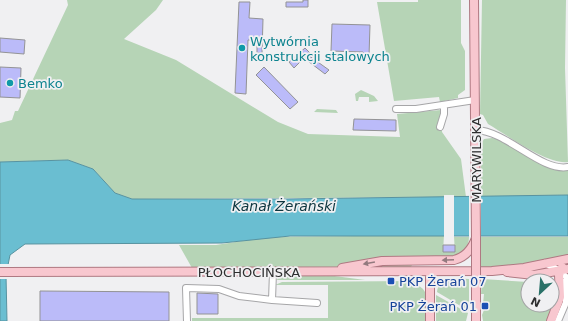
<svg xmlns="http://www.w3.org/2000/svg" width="568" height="321" viewBox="0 0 568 321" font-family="'DejaVu Sans',sans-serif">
<rect width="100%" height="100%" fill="#f0f0f2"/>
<!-- green -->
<path fill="#b6d4b6" d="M67,0H163L156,10L124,39L176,60L278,122L308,134L400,137L397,114L441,110L442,132L461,159L466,197L132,199L115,193L93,169L68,160L0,162V123L12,120L15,111H18L68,5Z
M418,0H461V43L465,51V90L458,95V98L440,102L439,97L394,101L377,2H418Z
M482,0H566L565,68L568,162C547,165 507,135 488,124L483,115L480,114Z
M361,90L374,96L378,101L369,102V97H359L358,101H356L355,94Z
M317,109L336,110L338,113L314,112Z
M492,138C519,143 538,171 568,171V195L481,197V144L484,139Z
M444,235L443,252H455L454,237H469C469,246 464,251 456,255V256L364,261L332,268H192L179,245H216L267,237Z
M481,237H568V256L531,265L481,268Z
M432,263L412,265L411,267H364L375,264Z
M279,275H327L365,280H277Z
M469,279V311L437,292C439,276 457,279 469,279Z
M482,279L528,282V305H553L548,321H483L482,315L486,305L483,304L484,294H481Z
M413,281L423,289L425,292V321H192V318H328V285H275L282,282Z
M436,295L468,313L466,321H436Z"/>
<!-- water -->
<path fill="#6abed1" stroke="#5893a0" d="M68,160L93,169L115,193L132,199H287L568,195V236H290L222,243L25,244L10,255L6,275L7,321H0V162Z"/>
<!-- pier -->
<path fill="#f0f0f2" d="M444,195H454V238H444Z
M469,195H481V238H469Z
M0,264H11L8,279H0Z"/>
<!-- building -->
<path fill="#bbbbf9" stroke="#939395" d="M303,0H308V7H286V2H303Z
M239,2H250L249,18L263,19L262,53H257V40H248L246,94L235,93Z
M332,24L370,25L369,56L364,55L363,52L331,51Z
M0,38L25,40L24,54L0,52Z
M305,48L310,53L308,55L329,70L325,74L304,58L294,68L289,62Z
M0,67L21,68L20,98L0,97Z
M264,67L298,102L290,109L256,75Z
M354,119L396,120V131L353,130Z
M443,245H455V252H443Z
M40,291L169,292V321H40Z
M197,293L218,294V314H197Z"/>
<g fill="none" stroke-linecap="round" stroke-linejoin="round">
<defs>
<path id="minor" d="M396,109H416L475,100
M440,127L444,114V105
M476,130C507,131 541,172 568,167
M545,263L560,271L566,277V303
M273,272L272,300L317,303
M187,321L186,288L219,289L239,296L272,300
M558,321L567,300"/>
<path id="major" d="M342,268L382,261L454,260C466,257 472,249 476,238L474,0
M0,272L492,271L524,268L568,259
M507,272L534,275L568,269
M552,290L556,305
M430,321V272
M476,321V288
M551,321L560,297L559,275L562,267"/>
</defs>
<!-- minor casing -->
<use href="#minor" stroke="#a6a6a8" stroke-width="8"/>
<!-- major casing -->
<use href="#major" stroke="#af7982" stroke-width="10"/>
<!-- minor -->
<use href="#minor" stroke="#fff" stroke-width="6"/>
<!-- major -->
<use href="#major" stroke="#f8c7cf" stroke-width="8"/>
<defs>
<path id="major-bridge" d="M476,238V288"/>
</defs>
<!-- major-bridge casing -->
<use href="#major-bridge" stroke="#af7982" stroke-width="10" stroke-linecap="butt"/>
<!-- major-bridge -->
<use href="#major-bridge" stroke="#f8c7cf" stroke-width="8"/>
</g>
<!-- one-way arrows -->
<defs><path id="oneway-solid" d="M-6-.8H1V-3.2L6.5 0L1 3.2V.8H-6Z"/></defs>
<g fill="#937a7f">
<use href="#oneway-solid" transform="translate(448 260) rotate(178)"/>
<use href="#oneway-solid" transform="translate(369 263) rotate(170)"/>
</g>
<!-- markers -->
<g fill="#0f9aa8" stroke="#f0f0f2" stroke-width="1.5">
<circle cx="242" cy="48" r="4"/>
<circle cx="10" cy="83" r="4"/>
</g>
<g fill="#1a4fb4" stroke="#f0f0f2" stroke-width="1.5">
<rect x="387" y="277" width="8" height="8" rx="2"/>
<rect x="481" y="302" width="8" height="8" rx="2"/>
</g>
<g text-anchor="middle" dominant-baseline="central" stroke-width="3.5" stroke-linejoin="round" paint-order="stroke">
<!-- culture labels -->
<g font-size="13" fill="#0d838f" stroke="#f0f0f2" text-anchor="start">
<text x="250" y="41">Wytwórnia<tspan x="250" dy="15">konstrukcji stalowych</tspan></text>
<text x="18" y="83">Bemko</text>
</g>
<!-- street labels -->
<g font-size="13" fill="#2e2e2f" stroke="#f0f0f2">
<text transform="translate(476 160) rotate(-90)">MARYWILSKA</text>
<text x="249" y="272">PŁOCHOCIŃSKA</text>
</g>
<!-- transit labels -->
<g font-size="13" fill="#164399" stroke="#f0f0f2" text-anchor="start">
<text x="399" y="281">PKP Żerań 07</text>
<text x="477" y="306" text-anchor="end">PKP Żerań 01</text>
</g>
<!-- water labels -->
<g font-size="14" font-style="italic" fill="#0d363f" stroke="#f0f0f2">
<text x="284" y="206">Kanał Żerański</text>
</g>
</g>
<!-- north arrow -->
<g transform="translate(540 293) rotate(206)"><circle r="19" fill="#f0f0f2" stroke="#a2a2a4"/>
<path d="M0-3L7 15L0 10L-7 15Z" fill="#2a7168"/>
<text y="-6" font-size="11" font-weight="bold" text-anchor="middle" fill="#2e2e2f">N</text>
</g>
</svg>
